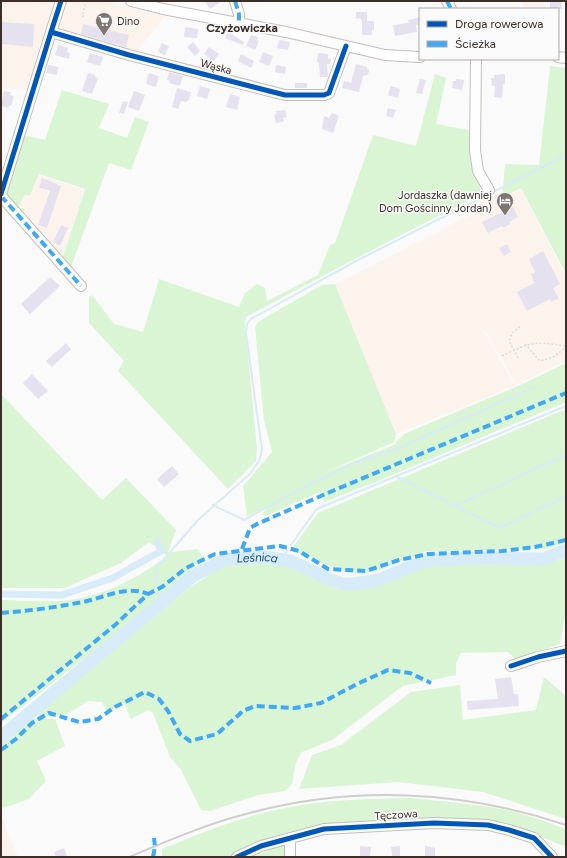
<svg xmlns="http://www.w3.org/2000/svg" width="567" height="858" viewBox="0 0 567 858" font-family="Figtree,sans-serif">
<rect width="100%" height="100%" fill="#fafafa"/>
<!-- built -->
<path fill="#fdf3ed" d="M1,1L57,3L29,90L1,88Z
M65,1L108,2L165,16L135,54L55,31Z
M522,1H544L545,9H524Z
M39,175L84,190L62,258L23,216L26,209L20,207L24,195L30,197Z
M521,189L566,277V361L516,385L485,330L484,331L515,386L396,434L335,284L476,212L474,207L494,195L501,199Z
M1,816L18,857H1Z"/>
<!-- green -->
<path fill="#daf5d4" d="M550,66L566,68V274L521,188L502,198L505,164L539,165Z
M435,74L446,78L436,124L469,130L481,194L355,259L246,317L245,325L257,448L256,461L228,489L118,371L124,361L89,323V297L92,295L114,324L143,332L159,279L239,307L245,293L257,284L265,288L267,301L318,275L330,245L335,243L373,135L416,146Z
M62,90L109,104L99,128L127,138L135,117L149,122L131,170L109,163L71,267L62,259L85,189L39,174L30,196L24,195L19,207L25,209L23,215L5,195L23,135L45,140Z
M335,284L396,434L394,442L324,473L394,445L404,434L518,386L566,363V402L376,482L324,502L320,492L265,516L262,514L267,508L247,516L243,486L272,452L264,420L255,327L259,321L322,285Z
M1,394L102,500L126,478L176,530L167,555L172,552L198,549L203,558L157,602L1,723V600C21,600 40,602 60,601C98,599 137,579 167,556L149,542L121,563L65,588H1Z
M566,409V543L545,549L426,551L380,570L359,574L342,571L291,550L318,513Z
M566,557V610L560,644L516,660L508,652L461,653L456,664V675L403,686L332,740L302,752L296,762L292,784L285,791L258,795L210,811L201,810L181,770L170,757L153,713L148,710L131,719L124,703L107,712L102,702L88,701L67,714L36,718L44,707L189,588L223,566L278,560L292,565L336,589H358L389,581L422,565L432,563L499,565L559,560Z
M544,677L566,696V819L483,792L398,782L299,789L312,755L341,745L411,692L460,685L463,720L536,710Z
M29,718L55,719L65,746L37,761L46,781L29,799L3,808L1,803V742Z
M409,798C439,801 470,803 501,809C523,813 545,821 566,829V847L531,833L499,824H337L233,857H162V849C208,830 253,812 302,805C337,799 373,799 409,798Z
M286,843L287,857H252Z"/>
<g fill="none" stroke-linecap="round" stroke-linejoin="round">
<!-- stream -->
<path stroke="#d8ebf9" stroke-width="2" d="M397,477L500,528L566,496
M213,505L244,520L302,488L354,463L397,449L534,387
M455,506L566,455
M291,545L315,511L319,508L566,406
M282,558L287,551
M157,586L156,581L158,566L198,520L251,473L259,461L262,450L246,333L247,324L251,319L356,261L566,155
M159,593L163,602"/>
<!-- canal -->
<path stroke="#d8ebf9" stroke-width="7" d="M1,594L62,595L113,578L161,551L157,542"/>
<!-- river -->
<path stroke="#d8ebf9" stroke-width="13" id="s1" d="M1,737L193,576L226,559L265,557L291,561L329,579L343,584H354L378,580L425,561L465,558L543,559L566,550"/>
</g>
<!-- building -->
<path fill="#e5e1ee" d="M204,1H222L210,9Z
M550,1H561L562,9H550Z
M356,12H367V21H374V30H372V35H362V21L360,18L356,19Z
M420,17V24L416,25L417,32L395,36L393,25L409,23L408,20Z
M1,22L34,24L33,47L1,44Z
M83,24L129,35L126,47L81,34Z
M185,27L198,29L197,38L184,37Z
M228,32L244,42L243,45L225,38Z
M251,35L258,37L257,40L259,41L255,50L246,46Z
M279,40L290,42L288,50L277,48Z
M193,42L200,51L195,56L187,47Z
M162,43L169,46L165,55L158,52Z
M58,45L68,48L67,52L70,53L69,59L55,55Z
M209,47L219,54L214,61L204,54Z
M263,52L273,56L269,66L259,62Z
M90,53L103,57L100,66L87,62Z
M318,53L328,54V58L331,59L330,64H327L328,77H320L319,63L317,62Z
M241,54L254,61L251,68L238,61Z
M356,64L367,67V69L369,70L368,75L363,76L359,92L342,88L344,81L351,83Z
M48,65L58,67L57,75L46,73Z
M276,65L286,67L285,74L275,72Z
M169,72L183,76L180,86L169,83L170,81L167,80Z
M88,73L95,75V77L98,78L92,94L82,91Z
M149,73L159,76L156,87L146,84Z
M505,74V84H503L502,98L494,97L495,86H492L491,78H494V75Z
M420,79L426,80L422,94L416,93Z
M456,79L464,80L462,90L452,88L453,81H456Z
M295,83H307V88H295Z
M200,86L210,89L207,99L197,96Z
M391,86L400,89L398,98L388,95Z
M177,88L191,92L189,100L186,102L181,101L178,109L172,107Z
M4,91L11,92L10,95L14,96L11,106H9L8,108L1,106Z
M134,91L145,95L139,111L128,107Z
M230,94L240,97L237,110L226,107Z
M123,101L128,102L124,114L119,113Z
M388,108L396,110L393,118L386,116Z
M285,110L287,117L283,118L284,121L282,122L276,123L274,115L276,114V111Z
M332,113L339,116L333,133L322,129L324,116L329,118Z
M42,178L61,186L47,228L38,225L50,191L39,187Z
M513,207L518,217L509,222L510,224L503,228L502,226L488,233L482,222Z
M61,225L68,228L60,246L53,242Z
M507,244L511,252L504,256L499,248Z
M543,251L560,284L553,288L559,298L551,302L550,299L527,311L517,292L534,283L531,274L535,272L529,259Z
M50,277L60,286L30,314L21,304Z
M66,343L71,349L52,367L46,361Z
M32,374L48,391L38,399L23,383Z
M172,466L179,474L164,487L157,479Z
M511,677L514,694H518L519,706L468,710L467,701L498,699L495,679Z
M360,846L371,847L370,857H360Z
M400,846V856H392L391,847Z
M425,846L435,848V857H425Z
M64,848L67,856L56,857L54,852Z"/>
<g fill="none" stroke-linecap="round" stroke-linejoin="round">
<defs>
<path id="minor" d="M61,1L51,32L129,55L285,95H324L329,93L346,46
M131,1L163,9L286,32L385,55L420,57
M235,1L239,14V24
M447,1L451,9
M558,57L566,58
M476,59L475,150L478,171L489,190
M1,194L51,32
M1,196L81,286
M511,666L538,657L566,651
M290,838V857
M237,857L261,846L324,829L434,823L488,825L509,830L534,838L552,857"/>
</defs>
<!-- minor casing -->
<use href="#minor" stroke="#c4beba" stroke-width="12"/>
<!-- path -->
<path stroke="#dcdbdb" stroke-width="1.5" stroke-dasharray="2 2" stroke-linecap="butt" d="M84,16H82L86,1
M525,344L540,361L553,357L566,348
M502,356C530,342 535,341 566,346
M518,358L509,341L512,333L521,326"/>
<!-- minor -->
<use href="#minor" stroke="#fefefe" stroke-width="10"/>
<!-- rail -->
<path stroke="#cfcecd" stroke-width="2" d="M129,857C168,841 206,824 246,814C352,785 462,790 566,825"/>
<!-- quiet -->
<path stroke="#3fa9f5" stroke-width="4" stroke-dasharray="8 4" stroke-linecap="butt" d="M235,1L239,14V24
M447,1L451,9
M1,196L81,286
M242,549L250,528L257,524L330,492L566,393
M1,613C26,611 52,608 77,603C101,600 124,584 148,594
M1,719L115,625L148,594L162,587L186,568L215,554L280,546L299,551L328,569L366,571L399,560L428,554L502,551L535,547L566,540
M1,750L16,739L32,723L49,713L79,722L98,719L115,707L145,692L159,699L168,711L180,734L190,741L217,734L243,711L255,706L295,708L321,703L357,684L388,670L410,673L431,683
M153,857L155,847L154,838"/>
<defs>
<path id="cycleway" d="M61,1L51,32L129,55L285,95H324L329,93L346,46
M1,194L51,32
M511,666L538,657L566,651
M237,857L261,846L324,829L434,823L488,825L509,830L534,838L552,857"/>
</defs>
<!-- cycleway casing -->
<use href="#cycleway" stroke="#fafafa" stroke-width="8"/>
<!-- cycleway -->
<use href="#cycleway" stroke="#0057b8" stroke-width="5"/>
</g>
<!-- icons -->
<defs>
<symbol id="supermarket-pin" viewBox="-11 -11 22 30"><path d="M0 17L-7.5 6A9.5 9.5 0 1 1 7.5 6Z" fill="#7f7671" stroke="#fafafa"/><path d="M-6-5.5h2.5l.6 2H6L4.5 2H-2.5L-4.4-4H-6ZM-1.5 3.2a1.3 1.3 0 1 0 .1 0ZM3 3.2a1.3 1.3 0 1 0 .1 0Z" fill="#fff"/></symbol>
<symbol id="hotel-pin" viewBox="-11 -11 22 30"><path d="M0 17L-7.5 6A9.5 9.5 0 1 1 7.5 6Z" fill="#7f7671" stroke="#fafafa"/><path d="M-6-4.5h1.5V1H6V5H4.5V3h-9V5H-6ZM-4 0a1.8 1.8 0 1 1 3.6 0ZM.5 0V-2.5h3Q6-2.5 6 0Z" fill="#fff"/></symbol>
</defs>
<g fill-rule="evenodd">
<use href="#supermarket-pin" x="94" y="11" width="20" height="27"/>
<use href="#hotel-pin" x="495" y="191" width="20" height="27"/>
</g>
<g text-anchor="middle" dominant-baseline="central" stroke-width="3" stroke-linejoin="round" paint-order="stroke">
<!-- poi labels -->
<g font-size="11" fill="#3d2f27" stroke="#fafafa" text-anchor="start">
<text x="117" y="21">Dino</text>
<text x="492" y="195" text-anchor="end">Jordaszka (dawniej<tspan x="492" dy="13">Dom Gościnny Jordan)</tspan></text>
</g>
<!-- street labels -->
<g font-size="11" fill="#3d2f27" stroke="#fafafa">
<text transform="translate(216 67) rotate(15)">Wąska</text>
<text transform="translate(396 815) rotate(-4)">Tęczowa</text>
</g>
<!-- neighbourhood labels -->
<g font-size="12" font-weight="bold" fill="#3d2f27" stroke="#fafafa">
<text x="242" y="28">Czyżowiczka</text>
</g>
<!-- water labels -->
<g font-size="12" font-style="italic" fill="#16516f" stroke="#fafafa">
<text stroke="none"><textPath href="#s1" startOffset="319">Leśnica</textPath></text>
</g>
</g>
<!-- border -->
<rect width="567" height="858" fill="none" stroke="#3d2f27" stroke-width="4"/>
<!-- legend -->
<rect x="419" y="8" width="140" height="52" fill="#fafafa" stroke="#aea9a6"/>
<rect x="427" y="21" width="20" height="6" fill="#0057b8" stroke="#aea9a6"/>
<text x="455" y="28" font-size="12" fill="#3d2f27">Droga rowerowa</text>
<rect x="427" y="41" width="20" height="6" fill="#3fa9f5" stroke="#aea9a6"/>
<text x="455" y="48" font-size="12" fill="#3d2f27">Ścieżka</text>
</svg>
